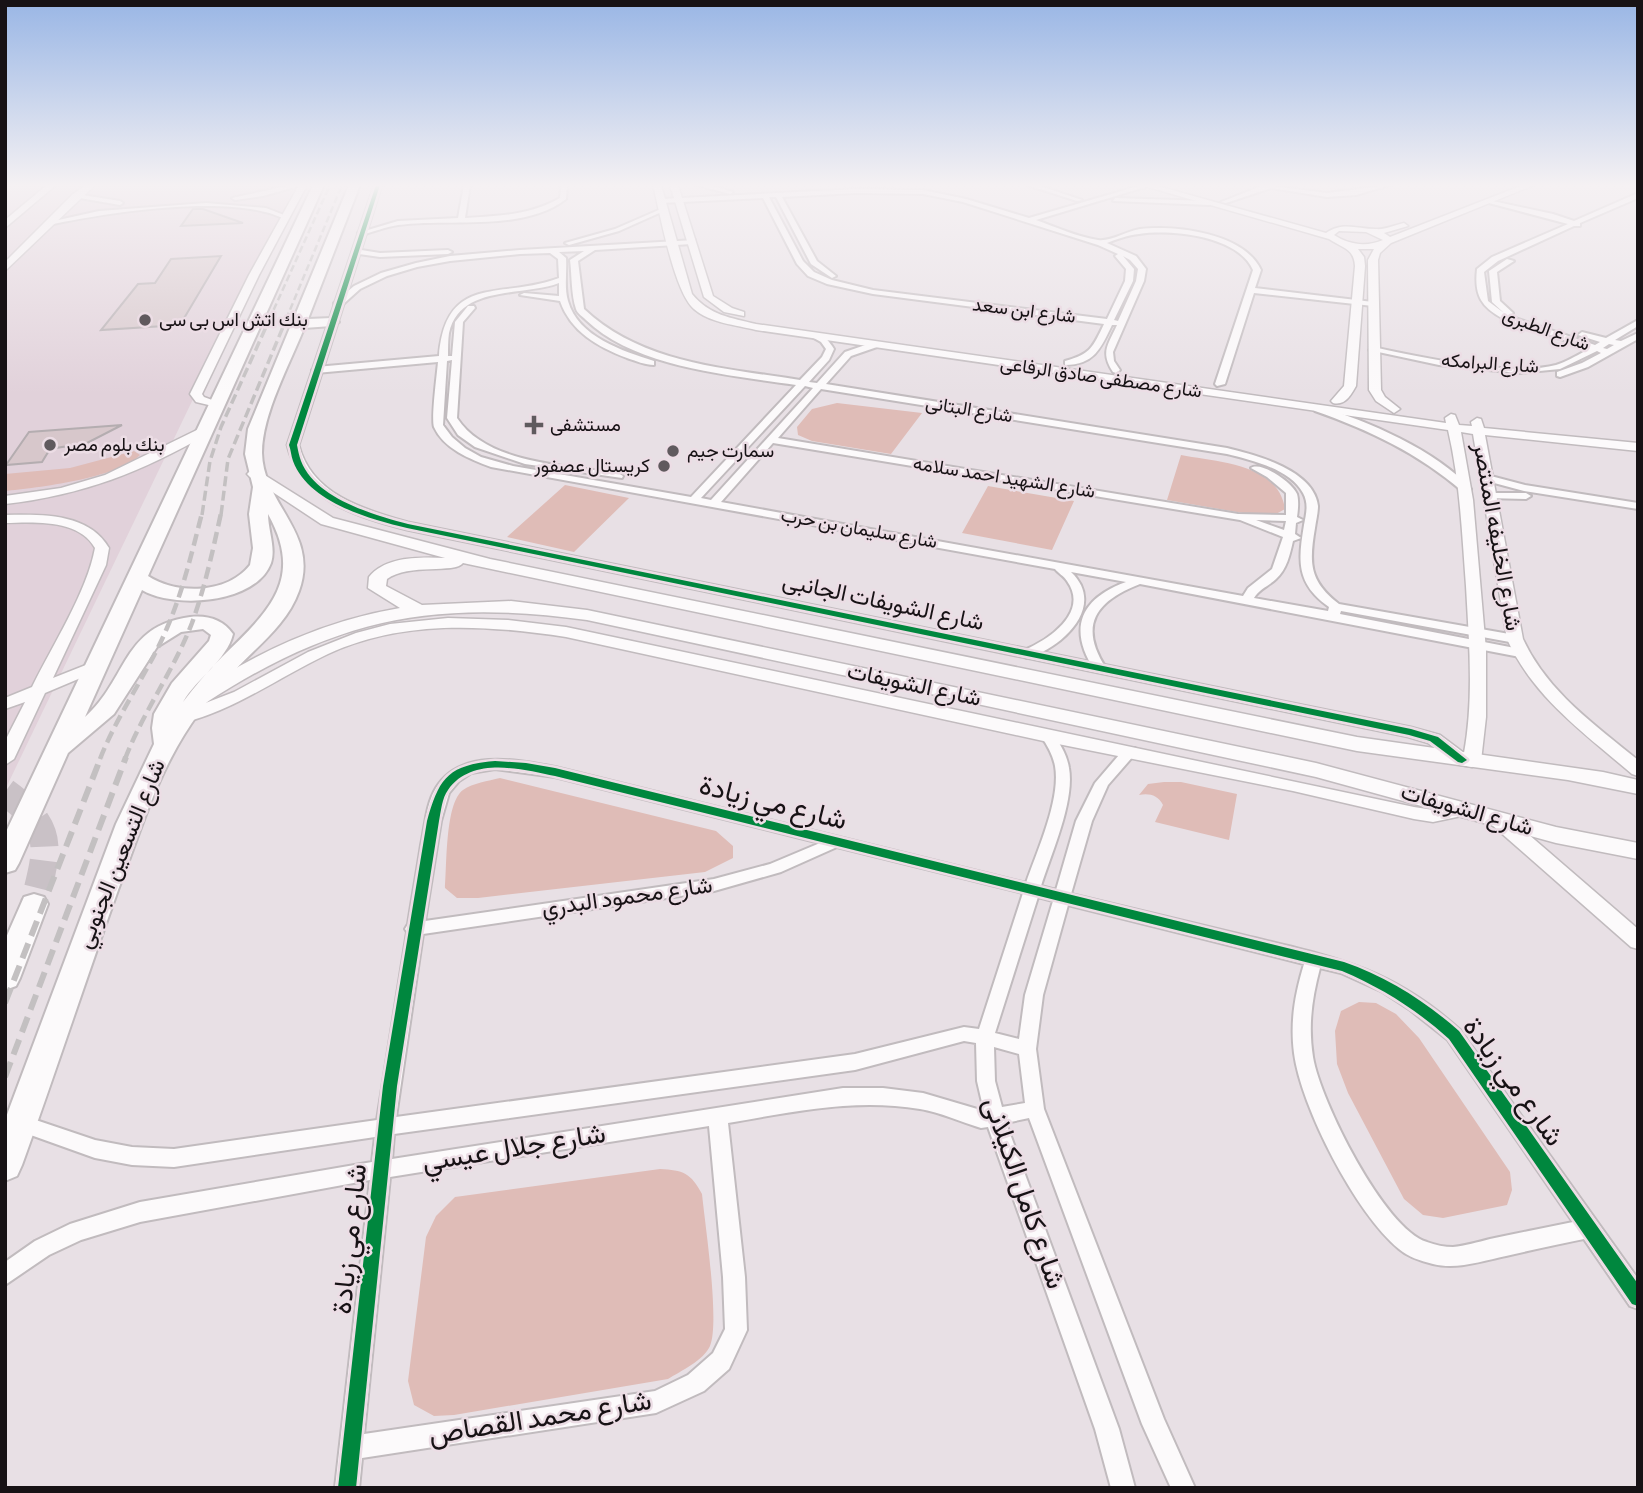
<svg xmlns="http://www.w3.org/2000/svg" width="1643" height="1493" viewBox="0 0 1643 1493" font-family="'Sofia Sans Condensed',Vazirmatn,sans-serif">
<rect width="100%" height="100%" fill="#e8e0e5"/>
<!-- built -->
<path fill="#e1d1da" d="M5,185H296L5,790Z"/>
<!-- green -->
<path fill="#dfbcb7" d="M837,403L922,413L891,454L812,441L798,435L797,427L812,409Z
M134,451L140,455C118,478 37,488 5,491V474L70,468Z
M1181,455C1217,462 1278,463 1285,509L1276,514L1260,516L1167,500Z
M565,485L629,498L574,552L507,537Z
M988,486L1074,501L1052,550L962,533Z
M500,778L716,831L733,846V858L705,872L478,898H457L445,888C447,866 445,803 463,790C473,783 488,781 500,778Z
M1164,782H1181L1237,794L1229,840L1155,822L1163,805C1158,795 1149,793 1139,795L1148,784Z
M1359,1002L1376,1003L1396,1014L1419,1038L1510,1172L1512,1190L1507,1205L1443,1218L1423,1215L1404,1199L1348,1093L1337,1064L1335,1031L1341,1011Z
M660,1169C683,1170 691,1173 702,1194C705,1224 720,1322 710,1346C704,1360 681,1371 668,1379L454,1415L434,1416L414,1405L408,1381L426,1237L436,1216L455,1197Z"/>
<!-- building -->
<path fill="#d7c7cb" stroke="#b4adb0" stroke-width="2" d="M193,209H203L243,223L181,226Z
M221,256L180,325L101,330L138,284L155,283L171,259Z
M122,425L87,443L50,449L42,462L6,465L29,432Z"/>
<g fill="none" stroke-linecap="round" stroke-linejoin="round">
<!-- trunk-tunnel -->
<path stroke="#c9c1c6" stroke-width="28" stroke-dasharray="28 14" stroke-linecap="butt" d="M5,792C56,829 48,848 34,904"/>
<defs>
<path id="minor" d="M291,185H302L263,196L235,200L232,198Z
M464,185H470L465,218C498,216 531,215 560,198L561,185H567L566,199C525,232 448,218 398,225C385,227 373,232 361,235L358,233L398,221L458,218Z
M697,185H709L733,192L730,194Z
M1027,185H1037L1082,200L1077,201Z
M1142,185H1152L1036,220C1056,227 1077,237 1098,240C1110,242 1127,231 1140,229C1176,225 1244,233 1261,270L1255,288L1373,302L1377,304L1373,306L1254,293L1225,384L1217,386L1215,384L1253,270C1238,236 1172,229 1139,234C1128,235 1117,239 1107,243L1136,256L1146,269L1144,281L1113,352L1114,361L1120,370L1116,373L1113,372C1100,352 1108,345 1117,325H1112C1101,348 1094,365 1065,365V361C1091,354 1093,347 1104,324L873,294L827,284L808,276L797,264L763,198L661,203L658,201L661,199L856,189L923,190L966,199L1029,218ZM856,193L923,194L963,202L1098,245L1118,254L1115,256L1126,269L1125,281L1107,319L873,290L832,280L814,272L803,261L769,197H776L811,264L832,278L836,276L817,261L782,197ZM1123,256L1130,260L1138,269L1136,281L1118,321L1114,320L1133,281L1134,269Z
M1264,185L1327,193L1390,185L1356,195L1327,197L1271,188L1226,203L1221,202Z
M1638,193V198L1580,223V226H1574L1498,261L1484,272L1488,301L1504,313L1492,302L1489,271L1507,259L1514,261L1497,272L1500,301L1513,313L1509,316L1595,345L1600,342L1578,335L1582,332L1606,338L1638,320V326L1615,340L1621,341L1638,333V339L1588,367L1560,377L1557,376V372L1582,363L1601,353L1597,351L1560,369L1518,373L1439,365L1369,350L1373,347C1420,357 1510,377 1556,365C1566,362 1576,356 1585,351L1589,349L1504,319C1481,307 1474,295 1477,269L1492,257L1568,224L1485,202L1488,200L1553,214L1574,221ZM1609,344L1614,345L1607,349L1603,348Z
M76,194L120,201L123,203L120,205L74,197Z
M1115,198L1209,201L1212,203L1209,205L1113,201Z
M206,203L266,208L289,217L286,219C279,217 272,213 265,212C209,197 105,213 48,225L45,223L99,211Z
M661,209L666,210L619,231L569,245L565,243L615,229Z
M695,240L692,244L595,250L578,261L584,309C642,364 726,368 800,380L822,357L826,349L821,342L812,337C821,330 829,341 834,349L829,360L809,382L817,383L845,352L874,342L877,343V347L851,356L826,384L1227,448C1256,455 1314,470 1318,506C1318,513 1316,521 1315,528C1309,563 1309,581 1339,604L1515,635L1521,639L1515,643L1341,611L1340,614L1520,649L1526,653L1520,657L1140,584C1096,601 1078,625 1106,668L1100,672L1095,671C1068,630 1079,599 1126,582L1071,572C1107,606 1062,648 1027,658L1021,654L1022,651C1047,641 1090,613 1067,581C1064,576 1058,573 1055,569L491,467C470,459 444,449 434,427C431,418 437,374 438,362L316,373L312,370L316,367L439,356C446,272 502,300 559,278L558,259L550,253L520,254L450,261L417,267L387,276L360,289L340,307H334V303L354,286L381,273L416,263L450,256L520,250ZM584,251L570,260C572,275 571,294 576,309C577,313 583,317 586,320C636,368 730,375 796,385L691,497L513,466L481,457L465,448L452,437L443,425L447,361L452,360L447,418L458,435L475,447L525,464L622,478L623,476L618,473C568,466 487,464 457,418L463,322L475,308L474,306H468L455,322L452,356H448C448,348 448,340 449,333C460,284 523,297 559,283V296L524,293L520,295L560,301C571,332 598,347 627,358C636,361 645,365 654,365V361C623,351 578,337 568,301C564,288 567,272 566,258L559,252ZM805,386L813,388L711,500L701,498ZM821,389L1227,454C1251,460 1290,469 1303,493C1309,504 1306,514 1304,525C1298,561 1296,584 1329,607L1328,611L1254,598C1259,589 1269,586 1276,579C1287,569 1290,554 1293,541L1301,538L1295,534L1296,523L1303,520L1297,517C1298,510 1299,501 1297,494C1292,482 1261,461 1251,468L1267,477L1286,493V515L1238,514L778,438ZM773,443L1240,520L1283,537L1272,569L1248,588L1243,596L721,502ZM1256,520L1286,521L1284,530Z
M355,249L380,253L448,250L452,252L448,254L380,257L352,253Z
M1318,406C1368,421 1436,450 1471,489L1470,491H1462C1418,453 1369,430 1315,411L1313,409Z
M1487,475L1525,485L1638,503V509L1524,491L1483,480V476Z
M1490,493H1526L1531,496L1526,499L1486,498L1485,496Z
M1048,732L1053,733C1060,744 1067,755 1069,768C1075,801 1051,854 1041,886L1056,890L1076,821L1095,783L1125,748H1135L1137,751L1135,754L1108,785L1092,821L1071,894C1127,907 1182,921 1238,934C1328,956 1388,965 1460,1030L1638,1279V1309L1630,1306L1584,1239C1558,1244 1532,1250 1506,1256C1482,1261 1457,1270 1433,1264C1421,1261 1408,1257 1399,1249C1356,1214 1301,1107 1294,1053C1290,1021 1295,994 1304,964L1068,905L1043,995L1036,1049L1044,1109L1164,1419L1195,1488H1171L1142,1424L1029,1118L1006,1123L1119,1429L1135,1488H1111L1095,1429L988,1127L981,1128C961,1122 940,1112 920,1109C854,1098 793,1112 728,1123L745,1277L747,1330L729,1369L704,1391L656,1413L362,1458L359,1488H335L370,1180L140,1222L81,1240L49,1255L5,1285V1262L35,1241L70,1224L140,1202L372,1162L375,1137L174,1167L132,1165L95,1158L14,1129L11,1123L14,1117L21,1115L95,1140L132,1147L174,1149L377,1120L407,932L405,929L408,924C412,898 417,871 421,845C425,827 426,804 436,788C461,748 517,760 555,767L1026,883C1037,851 1061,799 1055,766C1053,755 1047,745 1041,736ZM495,769L555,777L820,843L770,864L714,879L425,921L441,821L449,793L459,781L471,773ZM837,847L1023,893L979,1029L964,1027L855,1054L396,1117L423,934L714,891L781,872ZM1038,897L1053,901L1025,995L1019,1039L995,1033ZM1320,968L1341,973L1383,992L1409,1009L1448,1040L1573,1222C1545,1228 1517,1233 1490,1239C1478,1242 1465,1246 1453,1247C1445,1247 1435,1245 1427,1242C1384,1229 1320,1100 1313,1057C1308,1025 1312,998 1320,968ZM964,1041L976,1043L977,1081L984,1111L923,1093L883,1088H843L392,1159L394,1134L855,1070ZM994,1047L1019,1054L1025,1103L1002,1107L995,1081ZM709,1126L723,1277L725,1329L713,1353L688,1375L655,1391L364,1434L390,1177Z"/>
<path id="tertiary" d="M47,185H56L5,228V220Z
M86,185H95L5,271V262L73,194Z
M299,185H307L259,275L202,394L204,397L223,404L217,407L196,402L190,394L249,275Z
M374,185H382L299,445C311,494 364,510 408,522L1411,727L1440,735L1464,753C1474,698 1469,642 1466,586C1462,534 1460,481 1448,430L756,330C736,325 710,323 694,309C674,292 660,213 653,185H661L692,294C709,315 731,318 756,324L1446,423L1445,418L1451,414L1455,415L1459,425L1472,426L1471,422L1477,418L1481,419L1484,428L1638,443V451L1485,435L1523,639C1547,691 1594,724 1638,760V776L1632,774C1585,734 1533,697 1507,639L1473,434L1461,432L1473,500L1486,650V717L1481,761L1472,767L1456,764L1428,743L1408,737L407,530C358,518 300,500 287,445Z
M670,185H678L713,296L732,308L744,312V316L724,312L704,297Z
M1141,185H1154L1326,233C1343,221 1357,229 1376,229C1384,230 1395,225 1404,223L1408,226L1384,233L1390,237L1523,185H1534L1391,243L1380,253L1378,260L1381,390L1385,397L1400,409L1394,413L1376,401L1369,390L1368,260L1374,249H1358L1364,257L1365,266L1356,386C1351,395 1345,406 1333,403L1331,401L1344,386L1355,266C1354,248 1342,248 1329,239ZM1339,231L1366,232L1383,240C1367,247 1349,245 1334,235Z
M205,426L209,427V433C142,472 83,495 5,504V496L61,488L105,475Z
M5,515C42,514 89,513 109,548L106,565L53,678L96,661L104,666L102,669L45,693L14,759L5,765V741L25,702L5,709V698L32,687C52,646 87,592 95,548C79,519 34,522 5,523Z
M448,618L508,620L566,627L1414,807L1433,810L1464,804L1471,806L1473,810L1471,814L1433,822L1414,819L1293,791L1048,742L566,637C487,625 403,619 328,654C279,677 237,709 183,723L174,718L177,714L234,692L308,652L356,633L390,624Z
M1499,814L1506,815L1638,929V949L1631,947L1492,825L1490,820L1492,815Z"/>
<path id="secondary" d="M255,469L333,518L490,559L1357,737L1603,772L1638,780V794L1568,780L1357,751L463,563C455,574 409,563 387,579L386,586L422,605L511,601L587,610L1316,763L1556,827L1638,843V859L1556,843L1316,777L587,620C434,599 337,618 207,702H193L190,698L193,694C258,652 323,621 400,608L368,588L369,577C386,556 420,557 445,558L321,524L250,477L247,474L250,471Z"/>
<path id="trunk" d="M313,185H324L148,576C177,595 227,594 250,565L253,548L249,514L253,487L245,454L248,429L349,185H360L308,319L332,318L339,322L332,326L304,328C290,364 262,414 262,453C263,505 320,533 299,591C287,625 256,647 233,672C209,697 187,727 171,758C149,800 135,846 118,890C85,982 55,1074 22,1165L17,1176L5,1181V1120L116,824L154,744L152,728L154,714L172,683L209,641L211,635L203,629L181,632L157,647L114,714L68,753L19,863L15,870L5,873V834ZM268,514C305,580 268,612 222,657C208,671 195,686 183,702C196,679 227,660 233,634C223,620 208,615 190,617C122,626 128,679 85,717L142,590C174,609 256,604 271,563C276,548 268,530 268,514Z
M34,894L44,897L48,904L20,978L16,986L5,990V940L24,897Z"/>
</defs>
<!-- minor casing -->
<use href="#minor" stroke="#c1bbbe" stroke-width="4"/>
<!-- tertiary casing -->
<use href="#tertiary" stroke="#c1bbbe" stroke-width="3"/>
<!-- secondary casing -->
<use href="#secondary" stroke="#c1bbbe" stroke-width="3"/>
<!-- trunk casing -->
<use href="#trunk" stroke="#c1bbbe" stroke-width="4"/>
<!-- minor -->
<use href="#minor" fill="#fcfafb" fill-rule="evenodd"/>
<!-- tertiary -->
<use href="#tertiary" fill="#fcfafb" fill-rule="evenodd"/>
<!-- secondary -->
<use href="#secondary" fill="#fcfafb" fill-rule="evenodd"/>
<!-- trunk -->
<use href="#trunk" fill="#fcfafb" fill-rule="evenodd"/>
<!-- rail-far3 -->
<path stroke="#c3c0c1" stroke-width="2.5" stroke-dasharray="7 3.5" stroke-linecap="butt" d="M265,329L330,185
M282,329L342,185"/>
<!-- rail-far2 -->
<path stroke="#c3c0c1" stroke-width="3.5" stroke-dasharray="10 4.5" stroke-linecap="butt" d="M202,515L210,461L221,427L266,327
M221,515L228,459L283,327"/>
<!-- rail-far1 -->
<path stroke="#c3c0c1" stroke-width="4.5" stroke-dasharray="12 6" stroke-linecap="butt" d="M100,759C118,713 148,673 167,628C183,591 192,552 202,513
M125,759C143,712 174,670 192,623C205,587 213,550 221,513"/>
<!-- rail -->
<path stroke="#c3c0c1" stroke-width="6" stroke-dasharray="16 8" stroke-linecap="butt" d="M5,1003L101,757
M5,1077L126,757"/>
<defs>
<path id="cycleway" d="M376,185H380L297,445C298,450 299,456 301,461C315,498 373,515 408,524L1411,729L1438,737L1467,760L1462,763L1458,762L1430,741L1409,735L407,528C369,519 308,502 293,461C291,456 291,450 289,445Z
M495,761L526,763L555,768L1344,962C1387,977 1425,1001 1459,1031L1638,1284V1306L1632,1304L1449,1039C1417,1010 1382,988 1342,971L555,776C521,769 472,756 448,790C442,798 441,811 439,821L397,1086L356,1488H338L383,1086L427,821C439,778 448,765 495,761Z"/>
</defs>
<!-- cycleway casing -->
<use href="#cycleway" stroke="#ecdde5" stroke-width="5"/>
<!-- cycleway -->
<use href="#cycleway" fill="#00873e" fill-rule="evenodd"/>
</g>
<!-- sky -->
<linearGradient id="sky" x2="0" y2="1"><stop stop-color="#99b6e5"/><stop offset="0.47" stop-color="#f5f1f3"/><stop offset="1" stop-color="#f5f1f3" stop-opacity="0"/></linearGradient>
<rect width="1643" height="394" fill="url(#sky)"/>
<!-- markers -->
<g fill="#605a5e" stroke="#ecdde5" stroke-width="2.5">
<circle cx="145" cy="320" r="7"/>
<path d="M530.5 414.5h7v7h7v7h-7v7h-7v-7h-7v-7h7z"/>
<circle cx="50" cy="445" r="7"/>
<circle cx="673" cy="451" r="7"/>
<circle cx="664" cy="466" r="7"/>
</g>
<g text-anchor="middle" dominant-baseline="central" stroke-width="5" stroke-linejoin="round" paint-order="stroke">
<!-- far-street labels -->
<g font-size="19" fill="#171215" stroke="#ecdde5">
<text transform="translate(1024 311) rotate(7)">شارع ابن سعد</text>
<text transform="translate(1546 330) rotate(20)">شارع الطبرى</text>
<text transform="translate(1490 364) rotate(4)">شارع البرامكه</text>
<text transform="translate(1101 378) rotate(8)">شارع مصطفى صادق الرفاعى</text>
<text transform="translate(969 410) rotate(9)">شارع البتانى</text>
<text transform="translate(1004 478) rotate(9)">شارع الشهيد احمد سلامه</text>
<text transform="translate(859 529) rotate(10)">شارع سليمان بن حرب</text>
</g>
<!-- far-poi labels -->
<g font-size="19" fill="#171215" stroke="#ecdde5" text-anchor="start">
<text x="159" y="320">بنك اتش اس بى سى</text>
<text x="550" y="425">مستشفى</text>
<text x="64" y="445">بنك بلوم مصر</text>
<text x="687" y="451">سمارت جيم</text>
<text x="650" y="466" text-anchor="end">كريستال عصفور</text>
</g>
<!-- street labels -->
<g font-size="23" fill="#171215" stroke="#ecdde5">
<text transform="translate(1497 537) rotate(80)">شارع الخليفه المنتصر</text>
<text transform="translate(883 602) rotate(12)">شارع الشويفات الجانبى</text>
<text transform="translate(914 685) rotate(12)">شارع الشويفات</text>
<text transform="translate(1467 810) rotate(16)">شارع الشويفات</text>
<text transform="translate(121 854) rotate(-68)">شارع التسعين الجنوبي</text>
<text transform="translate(627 897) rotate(-8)">شارع محمود البدري</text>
</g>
<!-- near-street labels -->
<g font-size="28" fill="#171215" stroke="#ecdde5">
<text transform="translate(773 803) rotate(14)">شارع مي زيادة</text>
<text transform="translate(1513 1082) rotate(54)">شارع مي زيادة</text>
<text transform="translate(514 1148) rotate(-9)">شارع جلال عيسي</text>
<text transform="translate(1024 1193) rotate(71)">شارع كامل الكيلانى</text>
<text transform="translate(350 1239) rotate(-84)">شارع مي زيادة</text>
<text transform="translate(540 1418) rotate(-9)">شارع محمد القصاص</text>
</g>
</g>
<!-- border -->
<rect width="1643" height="1493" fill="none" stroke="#171215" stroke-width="14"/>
</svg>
